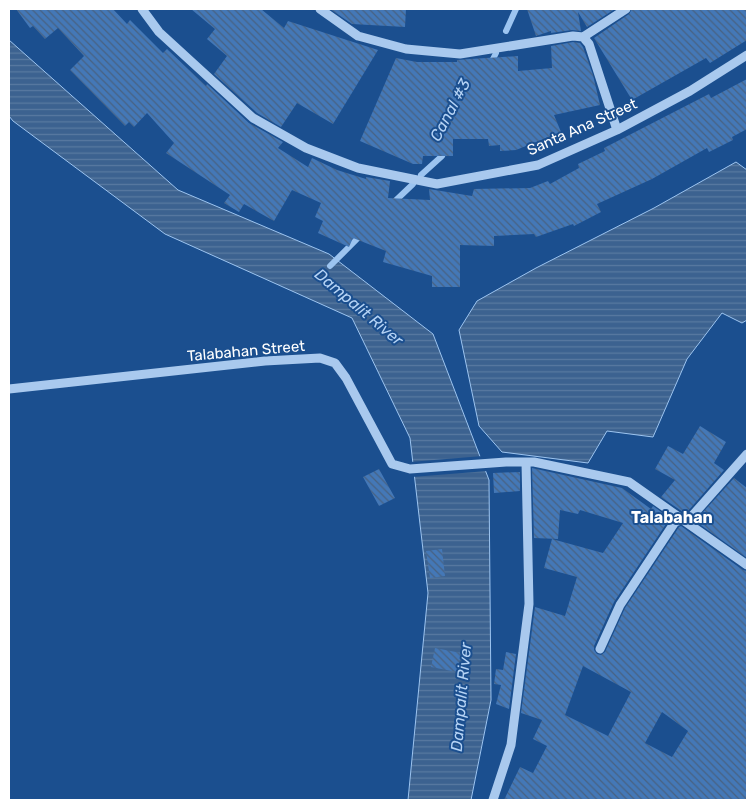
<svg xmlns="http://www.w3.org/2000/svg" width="756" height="809" viewBox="0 0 756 809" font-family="Rubik,sans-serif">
<defs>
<pattern id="water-rules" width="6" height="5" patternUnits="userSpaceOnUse" patternTransform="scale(1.25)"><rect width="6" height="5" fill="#3c6290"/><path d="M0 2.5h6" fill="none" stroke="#597aa1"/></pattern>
<pattern id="building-back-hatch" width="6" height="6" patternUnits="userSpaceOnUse" patternTransform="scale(1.25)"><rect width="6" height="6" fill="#4478b7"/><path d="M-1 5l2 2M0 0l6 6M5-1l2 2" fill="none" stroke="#486282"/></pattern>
</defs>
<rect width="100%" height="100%" fill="#1b4f8f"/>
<!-- water -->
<path fill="url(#water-rules)" stroke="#9cc4f0" d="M9,40L178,190L329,254L433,334L489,480L491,700L471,800H408L428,593L410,438L352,318L165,234L13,121L9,116Z
M736,162L747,170V320L742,323L722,313L687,359L653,437L607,431L588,463L502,452L479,426L459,330L477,301L536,268L654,208Z"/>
<!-- pier -->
<path fill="#1b4f8f" d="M483,456L487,471L412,477L410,462Z"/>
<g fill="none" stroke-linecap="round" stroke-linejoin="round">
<!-- stream -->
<path stroke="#9cc4f0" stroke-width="6" d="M506,31L516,9
M490,65L496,53
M421,175L442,156L445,149
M392,204L413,184
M330,266L362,234"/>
</g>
<!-- building -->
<path fill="url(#building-back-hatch)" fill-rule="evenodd" d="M16,9H113L127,24L130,20L163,53L167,49L206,86L207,84L249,123L283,142L278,148L308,167L312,158L337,170L366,179V177L390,181L388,198L430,200L429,189L472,196L474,189L530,188L548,181L550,184L579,168L578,164L605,151L604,148L709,94L711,98L747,79V129L732,137L733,140L709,152L707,148L652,179L597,204L601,212L574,226L573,224L536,237L534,234L494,236V246L460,245V287H432V276L383,262L386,251L353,238L349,247L318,233L323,221L315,217L321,203L292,190L274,221L244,204L239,212L224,203L230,195L166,153L174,143L147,113L134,127L129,122L125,126L70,70L84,56L58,28L45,39L33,26L30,28Z
M191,9H261L284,28L288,21L378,50L333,124L297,103L281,127L257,113L214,74L227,56L207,39L215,29Z
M330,9H406L405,27L352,24Z
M527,9H615L587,27L578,12L581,31L572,30L551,33V31L536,36Z
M632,9H747V40L710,63L706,58L632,100L594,38L629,14Z
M573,42L580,43L583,47L593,75L600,105L554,115L561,132L516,150L500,151V145L489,146L488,139H453V156H423L422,164H413L360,141L396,58L417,62H457V60L470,59L518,56V71L552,68L551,46Z
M700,426L726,442L714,463L724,470L688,511L683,512L661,497L675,480L655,469L668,446L683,454Z
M532,468L622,488L651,509L653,506L670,518L614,602L594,646V650L597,654L601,655L605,652L625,608L679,527L681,526L743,570L747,571V800H504L520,767L533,773L547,746L533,739L542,720L521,713L535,607L565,616L577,577L544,568L552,539L603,553L623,523L580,510L578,514L560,510L558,539L534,538ZM583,666L631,692L608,736L565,715ZM662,712L688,731L672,757L645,743Z
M379,469L395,498L379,506L363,477Z
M520,472V491L494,493L493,473Z
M734,478L747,488V558L695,521Z
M442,549L445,576L430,578L426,551Z
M435,648L461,653L457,672L431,667Z
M506,652L516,654L509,709L496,704L501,685L494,684L496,669L503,670Z"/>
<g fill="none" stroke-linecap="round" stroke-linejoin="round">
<!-- minor -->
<path stroke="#a9c9ee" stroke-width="9" d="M142,9L159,32L253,118L306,148L358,168L437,184L538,165L617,130L690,91L747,55
M320,9L358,36L406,49L460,54L573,36L583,37L589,44L617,130
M583,37L626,9
M9,389L265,361L320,358L335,363L346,378L392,464L410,469L506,462H534L629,482L747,565
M600,649L620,605L675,522L692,516L747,454
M493,800L511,745L529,604L526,462"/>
</g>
<g text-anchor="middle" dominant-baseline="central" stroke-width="4" stroke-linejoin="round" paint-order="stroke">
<!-- street labels -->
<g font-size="15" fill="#fff" stroke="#1b4f8f">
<text transform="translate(582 127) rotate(-24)">Santa Ana Street</text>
<text transform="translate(246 351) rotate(-5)">Talabahan Street</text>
</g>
<!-- water labels -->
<g font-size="16" font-style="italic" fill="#b5d3f5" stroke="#1b4f8f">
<text transform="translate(450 110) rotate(-62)">Canal #3</text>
<text transform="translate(359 307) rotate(40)">Dampalit River</text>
<text transform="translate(461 697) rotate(-85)">Dampalit River</text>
</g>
<!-- neighbourhood labels -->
<g font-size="16" font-weight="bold" fill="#fff" stroke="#1b4f8f">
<text x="672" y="517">Talabahan</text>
</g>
</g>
<!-- border -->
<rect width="756" height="809" fill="none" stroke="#ffffff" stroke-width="20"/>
</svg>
